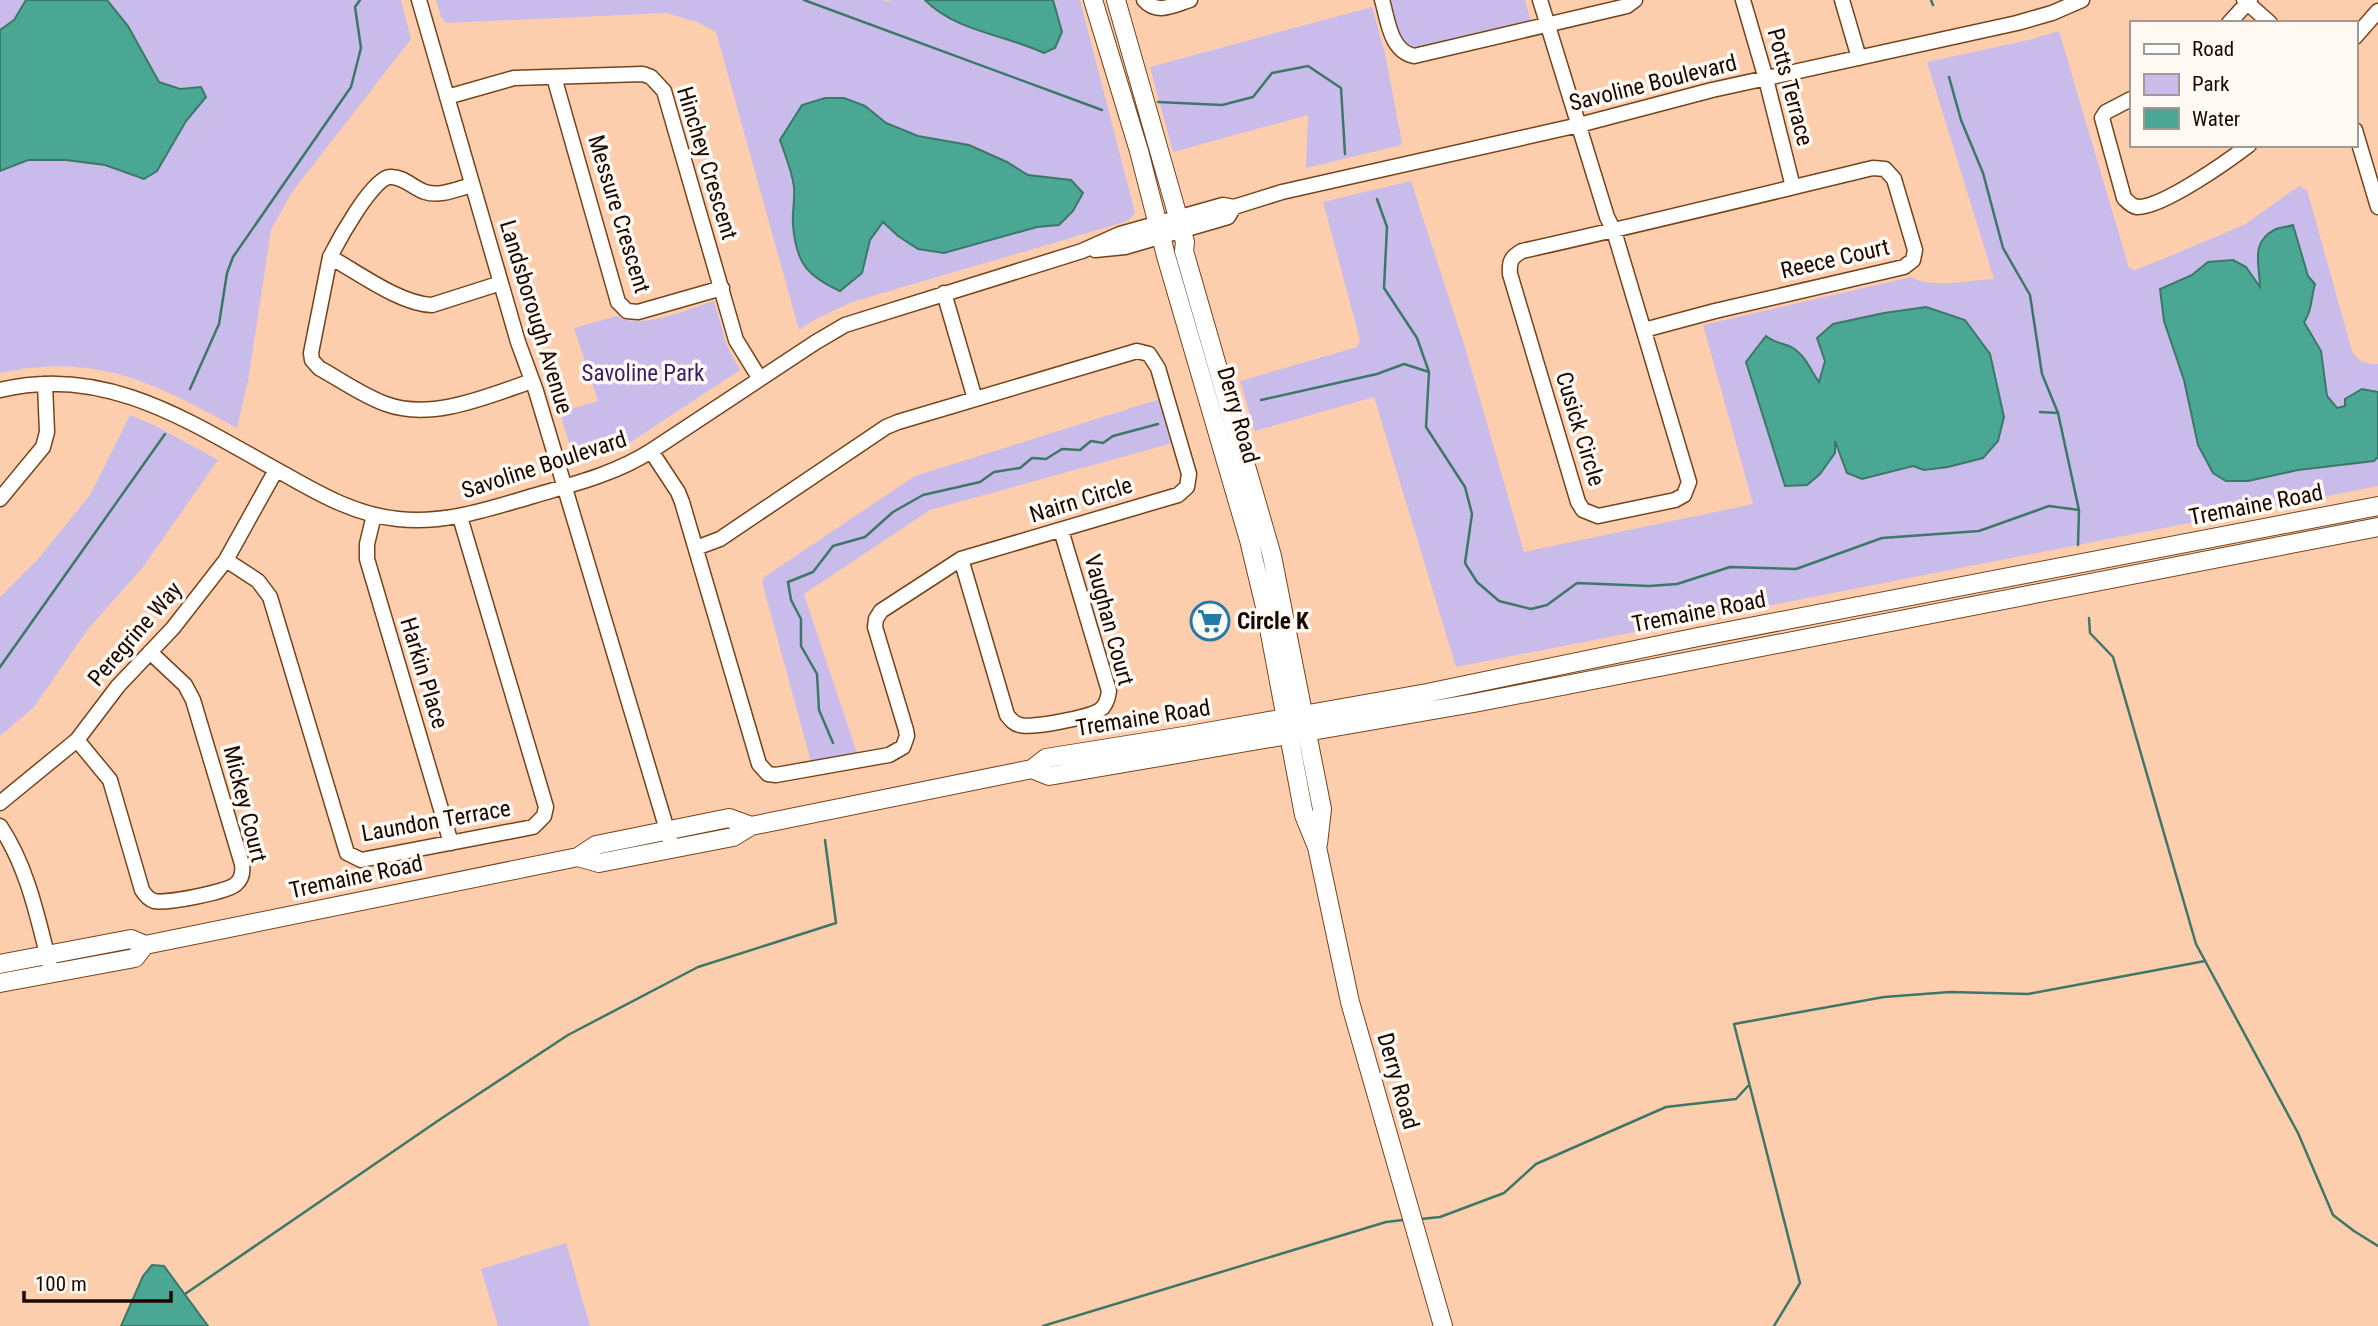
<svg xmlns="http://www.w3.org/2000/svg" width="2378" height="1326" viewBox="0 0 2378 1326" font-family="'Roboto Condensed',sans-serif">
<rect width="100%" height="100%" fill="#fdcead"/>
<!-- green -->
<path fill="#c9bcea" d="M0,0H401L411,39L292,192L271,230L248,381L237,428C154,383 97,352 0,373Z
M436,0H883L889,2V0H1080L1135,213L1129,220L1111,226L852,302L816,319L799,330L716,32L697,22L666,13L446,23L441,17Z
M1389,0H1525L1531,22L1415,49L1406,47L1399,35Z
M1372,7L1385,53L1402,143L1401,145L1306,168L1308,115L1173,152L1150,67Z
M2059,31L2129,268L2136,270L2244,225L2299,186L2307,190L2352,351C2357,361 2367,365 2378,364V486L1456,667L1374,397L1255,431L1240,381L1357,347L1360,340L1323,202L1411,181L1465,347L1524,552L1753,504L1703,325L1911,277C1929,289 1972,280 1994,279L1927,62L2029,40Z
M714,301L727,346L740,370L625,446L575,464L560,412L598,401L574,328L617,316C640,331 688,309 714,301Z
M1160,399L1173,443L930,510L804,594L857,753L811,762L762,582L764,577L915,476Z
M130,415L154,425L218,460L143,567L88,629L34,707L0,736V597L38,559L90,495Z
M566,1243L590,1326H498L481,1269Z"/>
<!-- water -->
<path fill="#4aa794" stroke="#3c7768" stroke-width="2" d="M26,0H107L128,26L159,82L180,89L201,87L206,97L186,121L157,171L144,179L105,165L66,160H28L0,171V30L14,20Z
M925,0H1053L1062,32L1055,48L1044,53C1006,35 955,31 925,0Z
M825,98H844L865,106L886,123L918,136L969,145L1007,162L1028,175L1071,180L1083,193L1073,211L1059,225L1037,227L944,253L918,249L898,236L883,222L870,240L862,273L840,291C807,276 796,263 793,225C792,212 795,200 794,187C792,171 785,155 780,140L802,105Z
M2293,225L2308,276L2315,284C2311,298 2312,311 2304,322L2321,351L2327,396L2337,408L2345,406V399L2362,389L2378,392V457L2374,461L2298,470L2248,481H2226L2213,473L2198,445L2184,380L2164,321L2160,289L2192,275L2208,262L2233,260L2246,267L2260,287C2260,266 2249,242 2276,229C2281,227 2288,227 2293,225Z
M1926,307L1965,320L1990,354L2004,417L1998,441L1983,458L1948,467L1924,470L1913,466L1862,479L1847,473L1835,441V453L1820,474L1807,485L1785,486L1746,362L1766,336C1774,343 1784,343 1793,348C1805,355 1811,371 1819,382L1825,361L1817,338L1833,324L1884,313Z
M152,1265L164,1266L208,1326H121L143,1276Z"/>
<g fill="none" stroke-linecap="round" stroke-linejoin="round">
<!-- stream -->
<path stroke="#3c7768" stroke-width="2.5" d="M804,0L1102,110
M1931,0L1933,5
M1949,77L1961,120L1983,173L2003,248L2030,295L2042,374L2058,413L2079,510
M1158,102L1222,105L1253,97L1272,73L1308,66L1341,88L1345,154
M1377,199L1387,227L1384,288L1417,338L1429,372L1426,427L1465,487L1472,514L1465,563L1477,582L1499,601L1531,609L1547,605L1577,583L1649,586L1677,584L1730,567L1796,569L1882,538L1979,531L2049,506L2079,510L2078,545
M190,389L219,324L227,273L233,257L351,87L361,48L355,7L360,0
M1261,400L1377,374L1404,364L1429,372
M2040,412L2058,413
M2089,618L2090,633L2113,657L2196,944L2298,1133L2333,1215L2354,1231L2378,1246
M0,667L165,434
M833,743L819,710L817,674L801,646V619L791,600L788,582L813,572L833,546L865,537L893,512L923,495L980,482L994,472L1020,468L1032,458L1046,459L1062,449L1080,450L1091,441L1103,443L1113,436L1158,424
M1421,1219L1440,1217L1504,1193L1536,1164L1666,1107L1736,1099L1748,1086
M185,1294L442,1118L568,1035L698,967L836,923L825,840
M1043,1326L1386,1222L1403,1220
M1774,1326L1800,1283L1734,1024L1884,997L1950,992L2028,994L2205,961"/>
<defs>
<path id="minor" d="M419,0L518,342L536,391L670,840
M1144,0C1157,15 1174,5 1190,0
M1382,0C1388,20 1390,51 1414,56L1627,6L1635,0
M1540,0L1607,217L1614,231L1689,482L1684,495L1675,500L1598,516L1583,510L1578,502L1510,274C1509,262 1511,257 1522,251C1639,225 1756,196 1873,168L1885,169L1894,179L1915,250L1913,260L1904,267L1715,311L1644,330
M1743,0L1766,79L1793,187
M1842,0L1859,58
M2244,0L2270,23
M2229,23L2250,0
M2355,37L2378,11
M554,77L618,302L627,311L638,312L722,288
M447,97L514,78L643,74L651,77L664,91L736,340L760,379
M2131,99L2106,112L2102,118L2124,198C2128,202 2131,206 2137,207C2162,208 2228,161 2249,145
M2355,130L2378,207
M472,185C457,189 440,197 425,192C413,188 403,176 390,177C373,177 338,241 330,257L311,353L312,360L319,368C341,380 363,396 386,404C432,421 488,396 532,381
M1095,250L1125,247L1228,217L1234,207
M330,257C359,273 400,304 432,305L501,283
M944,293L975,399
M0,390C108,363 196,426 286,475C321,495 357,515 398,519C446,524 488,509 533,496C574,484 615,474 651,451L816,342L845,325L1082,251L1120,234L1223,205L1234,207L1282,192L1579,125L1712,90L2017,23L2052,13L2082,0
M651,451L678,492L682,502L759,764L768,774L776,775L889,755L903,747L907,736L906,730L875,627L876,619L881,611L961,559L1178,495L1187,487L1189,474L1158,368L1149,354L1137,351L898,422L886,427L720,539L696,548
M0,499L43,447L47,432L45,384
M374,515L367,544V559L451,843
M961,559L1007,715C1011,720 1014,724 1020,725C1030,729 1091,717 1100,710C1106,706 1108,699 1109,691L1061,530
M226,560L258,581L270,597L347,853L361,860L533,827L544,816L546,807L460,517
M77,740L110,780L142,890C145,895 148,899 154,901C165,904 228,892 236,884C242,879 243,871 242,864L193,700L185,685L150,652
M0,803L77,740L118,686L173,628L226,560L276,470
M0,826C29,869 39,924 52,974"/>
<path id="major" d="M1093,0L1139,151L1166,256L1249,540L1265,607L1304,815L1317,847L1350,1002L1443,1326
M1116,0L1178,217L1185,242L1184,251L1272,556L1322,809L1318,844
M1032,769L1049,776L1474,703L2378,527
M578,857L599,863L733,837L751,826L1032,769L1046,758L1190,735L1427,693L1698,637L2378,506
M0,964L131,939L145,945L578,857L596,845L729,818L751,826
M0,983L135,958L145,945"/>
</defs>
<!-- minor casing -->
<use href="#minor" stroke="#74441b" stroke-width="17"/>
<!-- major casing -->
<use href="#major" stroke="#74441b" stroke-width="20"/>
<!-- minor -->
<use href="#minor" stroke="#fff" stroke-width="14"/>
<!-- major -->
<use href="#major" stroke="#fff" stroke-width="18"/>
</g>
<!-- icons -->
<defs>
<symbol id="supermarket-ring" viewBox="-11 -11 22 22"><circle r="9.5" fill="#fff9f4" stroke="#247baa" stroke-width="1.5"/><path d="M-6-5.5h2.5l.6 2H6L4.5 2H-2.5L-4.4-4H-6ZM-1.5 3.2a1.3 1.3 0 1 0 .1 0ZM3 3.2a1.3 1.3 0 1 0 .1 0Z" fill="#247baa"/></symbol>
</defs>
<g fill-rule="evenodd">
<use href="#supermarket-ring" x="1188" y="599" width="44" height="44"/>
</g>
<g text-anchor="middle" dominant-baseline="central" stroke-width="7" stroke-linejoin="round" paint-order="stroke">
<!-- street labels -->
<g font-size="23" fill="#1a0800" stroke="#fff9f4">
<text transform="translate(1653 83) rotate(-14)">Savoline Boulevard</text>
<text transform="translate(1790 87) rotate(75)">Potts Terrace</text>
<text transform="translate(707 163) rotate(73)">Hinchey Crescent</text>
<text transform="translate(619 214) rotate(73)">Messure Crescent</text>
<text transform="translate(1835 259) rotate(-13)">Reece Court</text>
<text transform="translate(536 317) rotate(73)">Landsborough Avenue</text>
<text transform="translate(1238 415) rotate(74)">Derry Road</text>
<text transform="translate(1580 429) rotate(73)">Cusick Circle</text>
<text transform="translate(544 465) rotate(-18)">Savoline Boulevard</text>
<text transform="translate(1081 500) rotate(-17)">Nairn Circle</text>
<text transform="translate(2256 505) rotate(-11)">Tremaine Road</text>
<text transform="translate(1699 612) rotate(-11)">Tremaine Road</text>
<text transform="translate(1109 620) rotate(75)">Vaughan Court</text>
<text transform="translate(135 634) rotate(-49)">Peregrine Way</text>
<text transform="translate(424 673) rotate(73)">Harkin Place</text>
<text transform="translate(1143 718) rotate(-9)">Tremaine Road</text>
<text transform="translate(245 804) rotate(76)">Mickey Court</text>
<text transform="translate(436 821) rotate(-10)">Laundon Terrace</text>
<text transform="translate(356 877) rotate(-12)">Tremaine Road</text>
<text transform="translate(1398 1081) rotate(74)">Derry Road</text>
</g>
<!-- park labels -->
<g font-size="23" fill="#3b1d67" stroke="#fff9f4">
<text x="643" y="373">Savoline Park</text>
</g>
<!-- poi labels -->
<g font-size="23" font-weight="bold" fill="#1a0800" stroke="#fff9f4" text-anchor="start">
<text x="1237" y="621">Circle K</text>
</g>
</g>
<!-- legend -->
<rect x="2130" y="21" width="228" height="126" fill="#fff9f4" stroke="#a39992" stroke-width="2"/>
<rect x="2144" y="44" width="35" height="10" fill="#ffffff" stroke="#a39992" stroke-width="2"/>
<text x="2192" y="56" font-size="21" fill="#1a0800">Road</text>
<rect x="2144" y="74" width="35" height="21" fill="#c9bcea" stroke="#a39992" stroke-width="2"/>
<text x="2192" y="91" font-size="21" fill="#1a0800">Park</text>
<rect x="2144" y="108" width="35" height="21" fill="#4aa794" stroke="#a39992" stroke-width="2"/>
<text x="2192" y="126" font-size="21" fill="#1a0800">Water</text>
<!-- scale -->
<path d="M24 1291v10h147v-10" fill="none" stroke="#1a0800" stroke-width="3.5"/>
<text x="35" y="1291" font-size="21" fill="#1a0800" stroke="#fff9f4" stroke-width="5" paint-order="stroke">100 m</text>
</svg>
